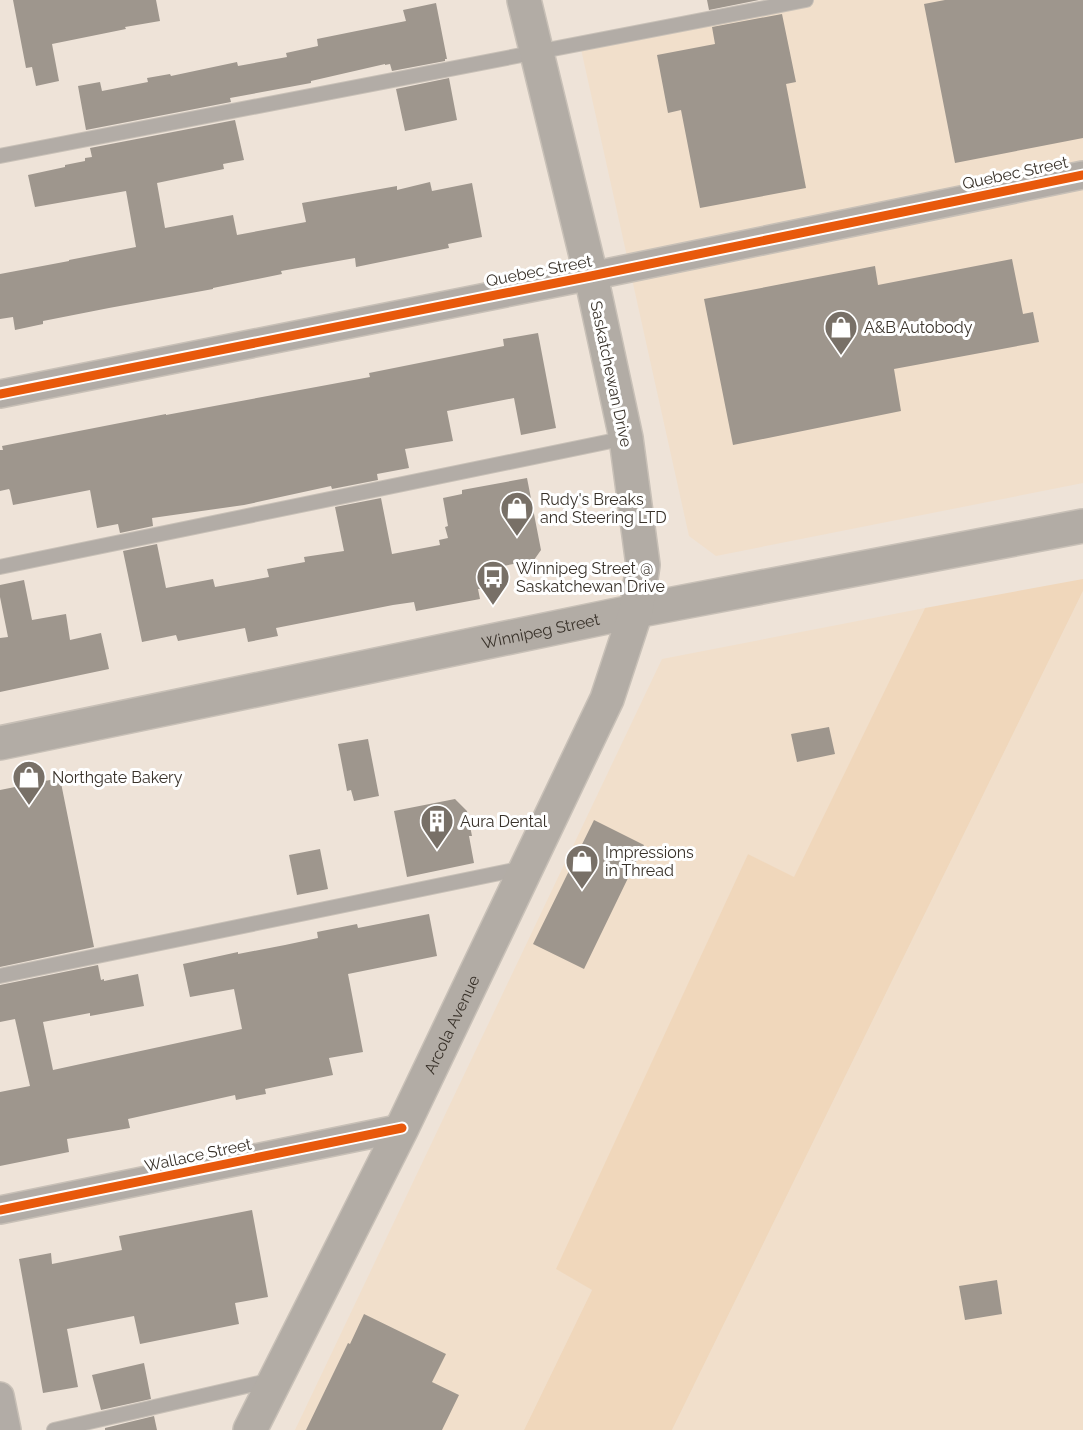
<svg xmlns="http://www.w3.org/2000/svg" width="1083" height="1430" viewBox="0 0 1083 1430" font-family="Raleway,sans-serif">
<rect width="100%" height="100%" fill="#eee3d8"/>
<!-- built -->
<path fill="#f1dfcb" d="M786,0H1083V483L716,556L689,536L579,40Z
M1083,591V1430H672Z
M925,608L794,878L748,854L557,1269L592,1290L524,1430H295L662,659Z"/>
<!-- green -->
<path fill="#f0d7bb" d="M1083,579V591L672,1430H524L592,1290L556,1269L748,854L794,877L925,608Z"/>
<!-- building -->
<path fill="#9e968d" d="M13,0H156L160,21L125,27L126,29L52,44L59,81L36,86L32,67L26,68Z
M707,0H759L709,10Z
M945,0H1083V138L955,163L924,4Z
M436,3L447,59H445V61L392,71L390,64L385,65V64L311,81V83L230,98L231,102L86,130L78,86L100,82L102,91L148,82L147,78L170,74L171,76L237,62L238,66L287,57L286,53L318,46L317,39L406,21L403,10Z
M782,14L796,82L786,84L806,188L700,208L681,110L668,113L657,55L715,44L712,27Z
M449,78L457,120L405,131L396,89Z
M235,120L244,160L223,164L224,169L157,183L165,228L233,215L237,235L306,222L302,203L397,186V190L430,182L432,191L472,183L482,237L448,244L449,248L356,267L355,258L281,271L282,274L213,288V289L109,308L43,321V324L15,330L13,317L0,319V274L69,261V260L136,247L126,191L35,207L28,175L65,167V165L85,161V158L92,157L90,148Z
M1012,259L1023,314L1033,312L1039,342L894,369L901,411L733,445L704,299L875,266L878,285Z
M538,333L556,428L521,435L514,398L447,411L453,441L405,449L409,468L377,474L378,480L332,489L331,486L244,505L152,518L153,526L120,533L118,524L97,528L90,490L13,505L10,491L9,489L0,491V450H3L2,446L166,414V415L370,377L369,373L504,346L503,339Z
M527,478L541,550L534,560L477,571L481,589H478L480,599L416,611L414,602L393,605L276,628L278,636L248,642L245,628L178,641L176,635L142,642L123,551L157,544L166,588L213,579L215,587L269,577L267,569L305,562L304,557L344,551L335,507L381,498L392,554L440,545L439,540L448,538L445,527L448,526L443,498L462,494V490Z
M24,580L32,620L66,614L70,640L101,633L109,669L0,692V638L8,637L0,597V585Z
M829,727L835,754L797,762L791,734Z
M368,739L379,796L354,801L351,790L347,791L338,744Z
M60,778L94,947L0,967V790Z
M455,799L467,811L472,836H469L474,863L407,877L394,811Z
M594,820L644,845L584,969L533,944Z
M320,849L328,889L297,895L289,855Z
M429,914L437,956L348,974L363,1052L329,1058L333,1075L265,1089L266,1094L260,1095L236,1100L235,1095L128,1119L130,1128L67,1139L69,1152L0,1166V1092L30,1086L15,1019L0,1022V985L98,965L101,980L104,979V981L138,974L144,1006L90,1016V1013L43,1022L53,1070L242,1029L234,989L190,997L183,964L238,952V954L285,945L318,938L317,932L357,924L358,928Z
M252,1210L268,1297L235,1303L239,1324L140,1344L134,1316L67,1329L78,1387L43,1393L19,1259L51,1253L52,1264L122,1250L119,1236Z
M997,1280L1002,1314L965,1320L959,1286Z
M364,1314L446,1354L432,1382L459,1395L442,1430H306L348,1343L350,1344Z
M144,1363L151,1399L101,1410L92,1375Z
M154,1416L157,1430H105V1428Z"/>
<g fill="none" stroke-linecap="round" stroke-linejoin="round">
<defs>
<path id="service" d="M0,156L806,0
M0,567L626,438
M0,976L524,868
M54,1430L272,1380"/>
<path id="minor" d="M0,394L591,276L1083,175
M0,1210L402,1128
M0,1396L7,1430"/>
<g id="secondary">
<path id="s1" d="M0,743L636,611L1083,526"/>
<path id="s2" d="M250,1430L402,1128L607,699L636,611L643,565L626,438L591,276L524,0"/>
</g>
</defs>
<!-- service casing -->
<use href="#service" stroke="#c8c0b7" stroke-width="16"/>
<!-- minor casing -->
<use href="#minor" stroke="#c8c0b7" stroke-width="30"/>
<!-- secondary casing -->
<use href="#secondary" stroke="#c8c0b7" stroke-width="36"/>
<!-- service -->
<use href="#service" stroke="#b2aca6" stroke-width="14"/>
<!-- minor -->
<use href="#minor" stroke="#b2aca6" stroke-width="27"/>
<!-- secondary -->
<use href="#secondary" stroke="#b2aca5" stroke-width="33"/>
<defs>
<path id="cycleway" d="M0,394L591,276L1083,175
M0,1210L402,1128"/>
</defs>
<!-- cycleway casing -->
<use href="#cycleway" stroke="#fff" stroke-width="13"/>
<!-- cycleway -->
<use href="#cycleway" stroke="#e8590c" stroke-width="9"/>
</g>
<!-- icons -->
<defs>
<symbol id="shop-pin" viewBox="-11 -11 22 30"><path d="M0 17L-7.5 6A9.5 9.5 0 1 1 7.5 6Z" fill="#787067" stroke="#fff"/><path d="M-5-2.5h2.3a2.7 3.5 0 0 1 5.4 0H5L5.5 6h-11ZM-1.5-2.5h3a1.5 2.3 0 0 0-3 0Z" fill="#fff"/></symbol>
<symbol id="bus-pin" viewBox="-11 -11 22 30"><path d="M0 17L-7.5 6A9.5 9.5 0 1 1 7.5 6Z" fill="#787067" stroke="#fff"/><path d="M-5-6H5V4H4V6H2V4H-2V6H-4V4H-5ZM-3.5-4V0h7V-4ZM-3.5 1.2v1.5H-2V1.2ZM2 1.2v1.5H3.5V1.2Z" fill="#fff"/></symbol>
<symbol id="building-pin" viewBox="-11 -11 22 30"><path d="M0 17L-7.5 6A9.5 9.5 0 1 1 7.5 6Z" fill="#787067" stroke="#fff"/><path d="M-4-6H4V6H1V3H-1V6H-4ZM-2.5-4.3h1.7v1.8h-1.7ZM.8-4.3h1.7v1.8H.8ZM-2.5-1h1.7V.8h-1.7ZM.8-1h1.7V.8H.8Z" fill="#fff"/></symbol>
</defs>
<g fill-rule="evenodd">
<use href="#shop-pin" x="822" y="308" width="38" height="52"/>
<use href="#shop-pin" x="498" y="489" width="38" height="52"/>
<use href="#bus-pin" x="474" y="558" width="38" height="52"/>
<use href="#shop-pin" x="10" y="758" width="38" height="52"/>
<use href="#building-pin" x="418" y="802" width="38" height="52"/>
<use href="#shop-pin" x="563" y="842" width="38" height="52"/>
</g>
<g text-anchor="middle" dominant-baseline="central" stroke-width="6" stroke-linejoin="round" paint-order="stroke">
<!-- street labels -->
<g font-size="16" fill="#39322a" stroke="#fff">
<text transform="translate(1015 173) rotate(-12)">Quebec Street</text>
<text transform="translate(539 271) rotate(-11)">Quebec Street</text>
<text transform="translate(611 374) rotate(78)">Saskatchewan Drive</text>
<text stroke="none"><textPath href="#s1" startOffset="552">Winnipeg Street</textPath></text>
<text stroke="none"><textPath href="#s2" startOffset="453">Arcola Avenue</textPath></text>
<text transform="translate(198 1155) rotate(-12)">Wallace Street</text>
</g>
<!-- poi labels -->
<g font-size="16" fill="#39322a" stroke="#fff" text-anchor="start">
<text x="864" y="327">A&amp;B Autobody</text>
<text x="540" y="499">Rudy's Breaks<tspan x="540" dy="18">and Steering LTD</tspan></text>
<text x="516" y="568">Winnipeg Street @<tspan x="516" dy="18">Saskatchewan Drive</tspan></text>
<text x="52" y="777">Northgate Bakery</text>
<text x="460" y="821">Aura Dental</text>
<text x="605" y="852">Impressions<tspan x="605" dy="18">in Thread</tspan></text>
</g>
</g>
</svg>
